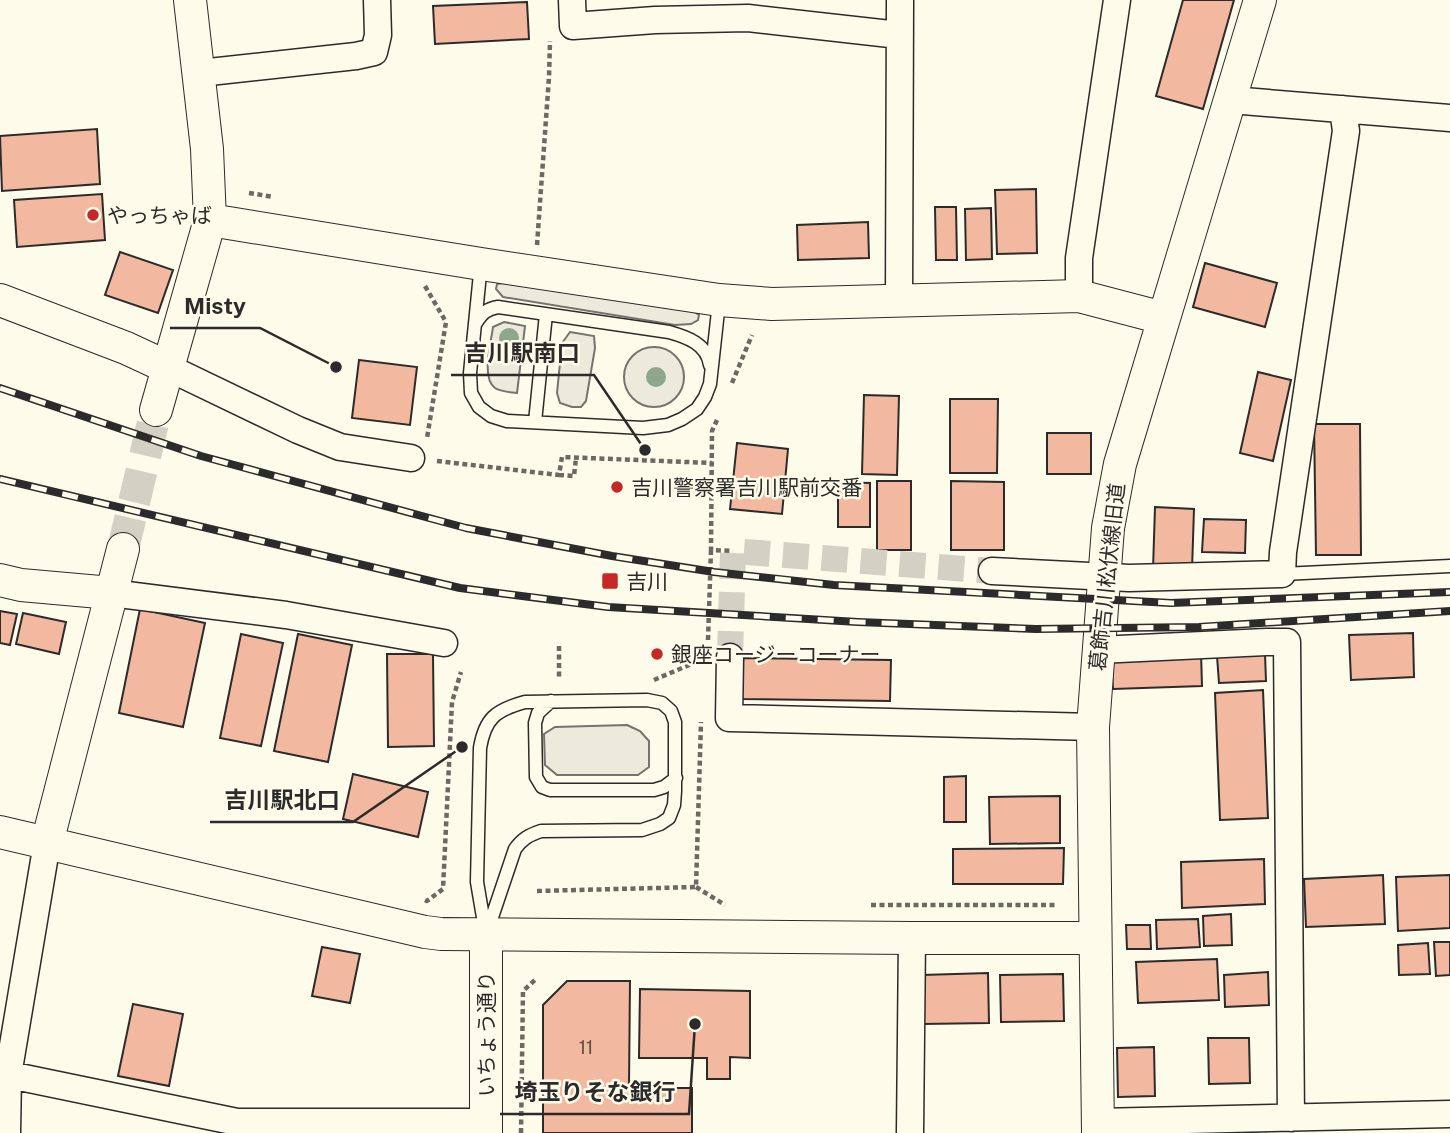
<svg xmlns="http://www.w3.org/2000/svg" width="1450" height="1133" viewBox="0 0 1450 1133" font-family="'Public Sans','Noto Sans JP',sans-serif">
<rect width="100%" height="100%" fill="#fdfbea"/>
<!-- green -->
<path fill="#ecebdb" stroke="#74746e" stroke-width="2" d="M503,283L683,309L693,311L699,315L698,320L691,324L675,325L503,297L496,289L497,284Z
M504,322L525,326L517,393C510,392 501,392 495,388C481,378 491,343 493,327Z
M570,332L594,336L595,348L586,401L581,407H572L560,403L557,393L562,343Z
M624 377a30 30 0 1 1 60 0a30 30 0 1 1-60 0Z
M627,725L640,731L649,741V767L638,775H557L545,765L544,734L555,727Z"/>
<!-- building -->
<path fill="#f2b8a0" stroke="#2b2b2b" stroke-width="2" d="M1183,0H1234L1203,109L1156,96Z
M527,2L529,39L435,44L433,6Z
M97,129L100,184L2,191L0,136Z
M1036,189L1037,253L997,254L995,190Z
M102,194L105,240L17,247L14,200Z
M935,207H956L957,260H936Z
M991,208L992,259L966,260L965,209Z
M868,222L869,258L798,260L797,225Z
M120,252L173,270L158,313L105,295Z
M1205,263L1277,283L1265,327L1193,307Z
M359,360L417,367L410,425L352,418Z
M1258,372L1291,380L1273,461L1240,453Z
M864,395L899,396L897,475L862,474Z
M950,399H998L997,473H950Z
M1314,424H1360L1361,555H1316Z
M1047,433H1091V474H1047Z
M737,443L788,449L782,514L730,509Z
M877,481H911V550H877Z
M951,481L1004,482V550H951Z
M838,482L870,483V527H838Z
M1155,507L1194,509L1192,570L1153,569Z
M1204,519L1246,520L1245,553L1202,552Z
M140,609L205,623L183,727L119,713Z
M0,611L17,614L10,645L0,643Z
M23,613L66,622L59,654L16,644Z
M1413,633L1414,677L1351,680L1349,635Z
M241,634L283,643L261,746L220,738Z
M298,634L352,645L328,762L274,751Z
M1201,652L1202,686L1113,689L1111,655Z
M387,654H433L434,746L388,747Z
M1265,654L1266,681L1219,683L1217,656Z
M741,658L891,660L890,701L741,699Z
M1263,690L1268,818L1220,820L1215,693Z
M353,774L428,792L418,837L343,819Z
M966,776V822H944V777Z
M1060,796V843L990,844L989,797Z
M1064,848L1063,884H953V849Z
M1264,859L1265,904L1182,908L1181,862Z
M1383,875L1385,924L1306,927L1304,879Z
M1450,875V928L1398,931L1396,877Z
M1231,914L1232,945L1204,946L1203,916Z
M1198,919L1200,947L1157,949L1156,920Z
M1126,925H1150L1151,949H1127Z
M1434,942H1450V975L1436,976Z
M1428,943L1430,974L1399,975L1398,945Z
M322,947L360,954L350,1003L312,996Z
M1217,959L1219,1000L1138,1003L1136,962Z
M1268,972L1269,1005L1225,1007L1224,975Z
M988,973L989,1023L923,1024L922,975Z
M1063,974L1064,1021L1001,1022L1000,975Z
M567,981H630L629,1088H692V1133H543V1005Z
M640,989L750,991V1058L730,1057V1079H707V1058H639Z
M133,1004L183,1014L169,1086L118,1076Z
M1208,1038H1249L1250,1083L1209,1084Z
M1154,1047L1155,1096L1118,1097L1117,1048Z"/>
<g fill="none" stroke-linecap="round" stroke-linejoin="round">
<!-- minor-tunnel -->
<path stroke="#d3d1c4" stroke-width="26" stroke-dasharray="26 13" stroke-linecap="butt" d="M730,657L733,551L992,571"/>
<!-- tertiary-tunnel -->
<path stroke="#d3d1c4" stroke-width="32" stroke-dasharray="32 16" stroke-linecap="butt" d="M123,549L156,410"/>
<defs>
<path id="service" d="M481,264L470,373L471,393L479,407L491,416L507,421L643,428L668,425L682,419L697,409L705,397L710,384L719,302
M476,323C482,313 487,309 498,307L669,332C687,337 707,344 710,365
M535,422L546,314
M1282,574L1450,566
M647,700L662,703L671,711L675,722V791L674,805L669,818L660,824L642,830L541,831C529,835 522,839 515,849L486,935L477,882L480,748C485,718 496,710 525,702Z
M551,701L538,713L535,723L536,777L542,787L550,790H654L664,787L676,778"/>
<path id="minor" d="M572,0L573,26L655,20L748,18L899,35
M200,73L356,56L374,52L378,35L377,0
M1231,100L1450,118
M1079,296V258L1117,0
M899,302L900,0
M169,368L298,430L340,447L411,458
M992,571L1129,578L1282,574L1283,552L1346,131L1343,109
M111,593L286,615L444,643
M1098,650L1266,642H1287L1291,1118
M730,657L729,718L1093,727
M0,1073L237,1122H486
M1098,1122L1450,1114
M7,1133L8,1075L47,843
M910,1133L912,938"/>
<path id="tertiary" d="M210,220L481,264L719,300L772,304L1079,296L1163,318
M0,300L126,348L169,368
M156,410L210,220L207,149L190,0
M0,580L21,585L111,593
M0,832L425,932L441,934L912,938H1095
M47,843L123,549
M486,1133V935
M1098,1133L1093,727L1108,528L1120,464L1260,0"/>
</defs>
<!-- service casing -->
<use href="#service" stroke="#2b2b2b" stroke-width="15"/>
<!-- minor casing -->
<use href="#minor" stroke="#2b2b2b" stroke-width="29"/>
<!-- tertiary casing -->
<use href="#tertiary" stroke="#2b2b2b" stroke-width="34"/>
<!-- path -->
<path stroke="#6a6964" stroke-width="4.5" stroke-dasharray="5 3.5" stroke-linecap="butt" d="M249,193L274,197
M537,245L549,77L550,41
M425,286L446,322L427,438
M732,383L752,335
M717,420L712,431L711,550L733,551
M437,461L559,475L562,457L712,463
M559,475L574,476L576,458
M708,640L711,550
M559,646V680
M654,680L703,659
M696,887L725,905
M537,891L696,887L701,722
M425,900L427,901L443,889L452,702L461,672
M871,905H1058
M521,1133L523,991L536,979"/>
<!-- service -->
<use href="#service" stroke="#fdfbea" stroke-width="12"/>
<!-- minor -->
<use href="#minor" stroke="#fdfbea" stroke-width="26"/>
<!-- tertiary -->
<use href="#tertiary" stroke="#fdfbea" stroke-width="32"/>
<defs>
<path id="rail" d="M0,388L201,456L466,528L612,556L714,572L834,585L1171,603L1450,592
M0,479L460,588L608,607L858,622L1036,629L1199,627L1450,611"/>
</defs>
<!-- rail casing -->
<use href="#rail" stroke="#2b2b2b" stroke-width="8"/>
<!-- rail -->
<use href="#rail" stroke="#fdfbea" stroke-width="5" stroke-dasharray="16" stroke-linecap="butt"/>
</g>
<!-- trees -->
<g fill="#8ea78a">
<circle cx="509" cy="338" r="10"/>
<circle cx="656" cy="377" r="10"/>
</g>
<!-- markers -->
<g fill="#c62828" stroke="#fdfbea" stroke-width="2.5">
<circle cx="93" cy="215" r="7"/>
<circle cx="617" cy="487" r="7"/>
<rect x="601" y="572" width="18" height="18" rx="3.5"/>
<circle cx="657" cy="654" r="7"/>
</g>
<g text-anchor="middle" dominant-baseline="central" stroke-width="5" stroke-linejoin="round" paint-order="stroke">
<!-- number labels -->
<g font-size="18" fill="#5d4e48">
<text x="586" y="1047">11</text>
</g>
<!-- poi labels -->
<g font-size="21" fill="#2b2b2b" stroke="#fdfbea" text-anchor="start">
<text x="107" y="215">やっちゃば</text>
<text x="631" y="487">吉川警察署吉川駅前交番</text>
<text x="626" y="581">吉川</text>
<text x="671" y="654">銀座コージーコーナー</text>
</g>
<!-- street labels -->
<g font-size="21" fill="#2b2b2b" stroke="#fdfbea">
<text transform="translate(1107 577) rotate(-84)">葛飾吉川松伏線旧道</text>
<text transform="translate(486 1034) rotate(-90)">いちょう通り</text>
</g>
</g>
<!-- callouts -->
<path fill="none" stroke="#2b2b2b" stroke-width="2.5" d="M336 367L260 328H170M645 450L594 375H451M462 747L353 822H210M695 1024L689 1114H500"/>
<g fill="#2b2b2b" stroke="#fdfbea" stroke-width="2.5">
<circle cx="336" cy="367" r="7"/>
<circle cx="645" cy="450" r="7"/>
<circle cx="462" cy="747" r="7"/>
<circle cx="695" cy="1024" r="7"/>
</g>
<g font-size="23" text-anchor="middle" font-weight="bold" fill="#2b2b2b" stroke="#fdfbea" stroke-width="5" stroke-linejoin="round" paint-order="stroke">
<text x="215" y="314">Misty</text>
<text x="522" y="361">吉川駅南口</text>
<text x="282" y="808">吉川駅北口</text>
<text x="595" y="1100">埼玉りそな銀行</text>
</g>
</svg>
